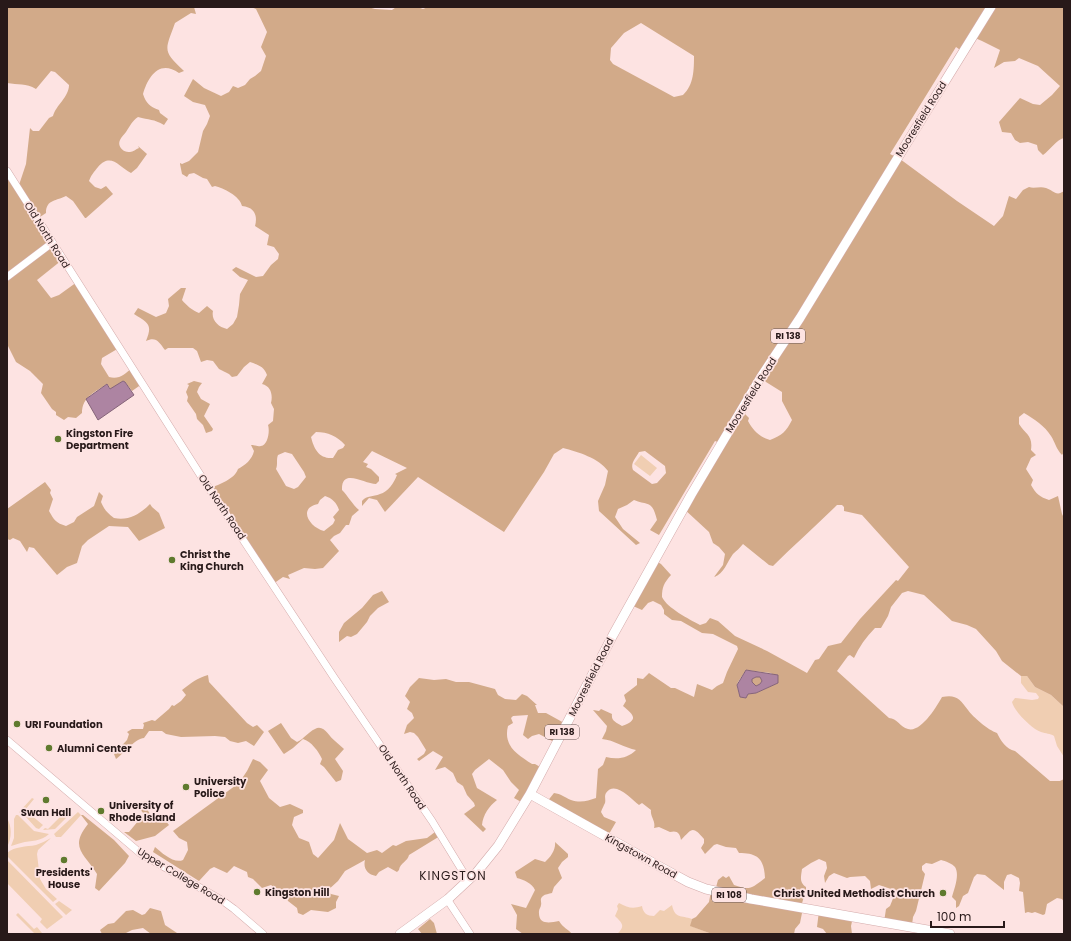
<svg xmlns="http://www.w3.org/2000/svg" width="1071" height="941" viewBox="0 0 1071 941" font-family="Poppins,sans-serif">
<rect width="100%" height="100%" fill="#fde3e2"/>
<!-- green -->
<path fill="#f0ceb2" d="M641,455L657,468L650,476L634,464Z
M1021,676H1027L1035,687L1051,695L1064,707V757L1057,746L1054,736C1050,733 1046,734 1041,732C1032,729 1014,711 1012,702L1015,698L1032,700L1038,699L1039,697L1036,693L1028,692L1021,683Z
M32,798L34,799L25,810L43,825L39,829L36,828L26,817L27,815L25,813L22,815L19,812Z
M78,812L81,815L61,837H56L54,834Z
M63,814L66,818L55,829L43,830L45,828L48,829Z
M16,815H18L34,831L49,834C41,842 31,840 21,843C17,844 15,845 11,846L14,838V819Z
M7,818C12,827 12,837 7,847Z
M51,838L38,850L37,854L40,879L46,889L57,899L53,902L7,856V853C15,846 26,847 36,845C41,843 46,841 51,838Z
M7,860L63,917L47,929L40,922L42,919L7,883Z
M59,901L72,910L66,915L55,904Z
M619,903C628,908 633,909 642,906C643,913 647,916 654,916L660,910L664,911L672,905C675,919 681,915 692,919L691,926L712,934H617C626,926 622,923 615,916L618,909L617,906Z
M18,913L34,929L37,927L42,933L35,934L16,915Z"/>
<!-- forest -->
<path fill="#d2aa89" fill-rule="evenodd" d="M7,7H194L196,14L191,13L175,23C165,51 162,50 184,71L179,73C159,59 148,77 143,94C146,103 150,107 159,110L160,113L168,119L164,125C154,119 149,120 138,117C132,121 130,126 126,132C124,135 121,137 120,140C117,146 123,153 130,152C133,152 136,149 139,148L138,146L147,154L137,168L131,173C119,167 111,152 98,167C94,172 91,175 89,181L95,187L101,189L106,186L113,194L86,218H85L73,201L66,196C57,201 46,199 46,213L37,219L62,260L37,280L51,298L59,295L77,282L119,348L102,358L101,364L109,377C119,380 125,374 132,368L142,384L132,391L125,382L123,381L111,389L107,384C95,392 82,397 82,413L76,418L68,417L64,420L56,415V412L52,409L41,393L43,384L30,371L16,362L7,344V181L11,179L18,188L26,164L30,128L33,131H39L49,118L53,116C56,105 69,97 69,85L55,72L51,71L36,89C26,83 18,85 7,83Z
M251,7H368L375,9L392,10C399,4 415,6 423,9L428,7H1064V138C1056,140 1050,150 1043,155L1038,150L1037,145L1028,142L1020,143L1015,140L1011,133L1002,132L999,122L1020,98L1033,104L1040,105L1052,95L1060,86L1038,66L1019,58L1015,61L1004,62L994,68L1000,50L982,41L975,38L966,54L956,47L890,154L900,159L957,201L994,226L1003,216L1009,196L1016,199L1023,190L1029,187C1034,189 1040,186 1046,188C1053,190 1056,197 1064,191V452L1062,455C1056,449 1055,442 1051,436C1045,426 1034,419 1024,413L1019,417V424C1026,435 1033,435 1031,450L1036,455L1031,458L1026,469L1033,480L1031,485C1036,494 1040,497 1049,500L1058,496L1062,514L1064,518V707L1051,695L1035,687L1027,676H1021L1002,661L996,651L976,629L967,625L952,621L924,595L908,591L902,593L891,607L888,616L881,628H875C866,637 859,647 854,658L850,655L848,656L837,671L889,718C897,718 900,727 908,729C921,733 937,706 942,697C956,694 960,699 968,710C973,717 988,730 997,733C1001,741 1006,749 1015,751L1050,781H1060L1064,779V902L1062,899L1057,898L1047,904L1045,914L1043,915L1035,912L1032,913L1028,912L1025,913L1023,892L1019,891L1020,883L1019,878L1011,874L1007,875L1004,882V890L985,875L977,874L974,877L968,893L963,896L959,906L956,908V901L952,897C954,889 960,875 955,867C953,864 945,861 941,860L932,864L926,863L922,866V870L925,874L916,911L913,917L912,925L884,922L886,909L890,906L894,896L891,889L879,885L871,889L870,881L865,876L850,877L847,878L834,873L829,876L825,883L824,876L827,868L826,862L819,859L811,863L802,869C801,877 799,882 806,887V889L801,907L803,908L800,923L795,929L794,934H712L690,926L692,919L696,917L709,902L711,891H715L718,880L723,876L726,878L729,876L734,885C750,891 752,888 765,878C764,859 758,853 739,853L736,848L726,847L717,844L714,845L705,854L701,848L704,843V839C692,825 692,829 681,840C680,833 677,830 670,832L659,827L654,828C656,821 650,817 651,810L642,803L639,805C631,799 615,780 606,793C604,797 606,799 605,803C604,805 602,809 601,812L604,817L616,822L609,834L546,803L554,793C561,794 564,797 571,800C580,803 588,801 596,798L598,769L603,765L606,757C618,760 628,758 636,750C625,748 614,740 602,739L606,731L607,726L593,710L599,711L601,709L612,714C611,721 616,722 622,726C639,720 634,715 623,706L626,701L624,695L637,685V678L643,679L649,673L671,688H675L694,697L697,684L712,690L717,686L723,683L727,672L738,649L737,646L713,634L702,633L681,621L672,620L664,614V610L661,605L653,601L648,603L642,610L633,606L654,560L661,564L671,575C664,583 662,587 662,597C667,608 689,619 700,625L706,623L710,618L718,621L735,636L767,651L807,673L815,660L819,659L828,646L841,643L860,619L896,580L898,581L909,567L862,515L844,511V507L842,505H837C816,526 794,545 773,566L769,565L743,544C740,548 736,551 733,554C727,562 724,574 714,577L723,565L725,554L719,547L713,543L709,532L683,508L720,443L715,441L659,535L650,530L657,520C652,500 649,506 634,500L627,505L618,509L615,517L623,529L640,543L636,545L599,511L598,501L605,485L608,471C599,458 578,452 563,448L554,454L544,472L504,532L418,477L385,512L377,500L369,498L362,506V501C367,495 373,497 380,494C388,492 394,483 397,475L395,474L407,468L372,451L363,462L368,464L366,467L371,469L379,477V481L376,484C365,484 341,467 342,490C348,496 352,504 359,510L352,516L349,525H346L340,533L334,536L330,540L339,551L323,568L315,569L304,568L288,575L290,579L283,577L273,584L210,489C220,483 234,480 238,469C245,465 252,460 254,451L251,445C255,445 257,447 261,446C268,445 270,431 268,425L273,421L274,409L271,403C273,395 271,386 262,384L267,375C264,366 258,365 250,362L244,367L237,376L232,377L229,374L219,369L213,361L207,360L201,362L197,351L193,348H168L165,350C159,342 156,336 146,341C153,324 148,323 134,314L138,308L156,317L166,313L169,306L168,299L181,288H186L182,300C186,305 193,311 199,313L207,306L213,311C211,320 218,327 227,329L233,324L237,317L239,305L240,294L248,280L240,277L232,270L236,267L256,277L263,276L271,265L278,259L279,254L274,247L267,245L269,235L255,226C258,215 254,207 242,206C240,196 223,188 215,186L212,187L207,179L203,178L194,173L189,174L187,177L182,174L180,164V163L182,164L189,161L198,152L203,131L207,124L210,116L205,105L193,102L184,96L193,79L204,88L221,96L229,92L233,86L238,88L245,85L250,79L255,76L261,71L266,56L261,47L267,32L256,9ZM641,23L694,56C694,69 694,85 683,95L674,97L613,64L610,60L611,48L624,33ZM761,379L782,392V401L792,420C786,432 782,435 770,440C759,437 753,430 748,421L749,418L741,410ZM316,432C328,432 337,436 345,445L343,448L338,450L333,458C319,459 314,449 311,437ZM645,451L665,466L666,473L657,483L652,484L633,470C630,463 636,458 639,452ZM285,452L292,454L304,472L306,477L298,487L294,489L286,486L276,469C278,464 276,460 278,455ZM325,496C332,498 337,503 339,510L333,517L335,520L333,524L324,531C310,528 297,508 318,504L320,500ZM746,670L771,673L778,683L756,693L748,694L746,698L740,697L737,686L738,682Z
M194,381L202,383L199,387L197,392L201,399L210,404L204,416L213,429L212,431L206,433L203,425L197,419L196,414L187,401L188,397L186,392L189,385L187,384Z
M45,482L51,490L50,493L53,499L49,511C54,520 56,523 66,526L74,522L77,517L94,506L99,492L103,496L101,502C104,509 107,513 114,518C129,521 140,514 150,504L152,507L159,513L165,528L139,541L128,527L109,526L88,540L82,546L77,563L67,567L57,575L34,548L29,547L27,552L20,541L13,538L10,540L7,539V509Z
M382,591L389,602L378,608L370,616L367,622L357,634L351,637L347,636L339,642V632L344,623L362,608L373,595Z
M208,675L209,682L247,723L253,727L257,725L264,732L254,746L246,741L238,743L230,741L225,737L215,736L181,737L166,734L162,731H149L144,738C136,738 123,754 116,759L114,754L127,740L129,734L127,732L132,729H143L144,725L143,723L152,720L155,721L169,709L172,705L174,706L181,701L186,695L182,690C191,683 197,678 208,675Z
M756,677H760L762,681L760,684L756,686L752,682V679Z
M419,678L434,680L446,679L456,682H469L495,689L498,695L505,699L516,700L522,694L527,696L537,705H535L538,713H546L566,724L556,743L539,734L532,736L528,739L523,735L528,715L513,716L511,718L513,723L508,726C503,746 517,754 532,764H535L542,768L523,803L514,798L519,790L511,782L503,770L489,759L475,770L472,774L477,788L497,800C489,806 483,815 482,825L486,829L483,832L464,814L475,806L474,803L467,795L463,786L457,782L453,773L445,767L435,770L443,757L433,751L419,761L417,759L424,754L426,750L418,737L414,733L410,732L404,734L407,725L414,718L412,713L407,709L410,702L405,696L410,687Z
M281,723L291,738L297,742C304,739 308,732 315,729C324,724 329,737 335,741C338,744 341,746 344,749L335,759L343,771L341,780L336,782L324,767L320,764L322,759C319,752 311,741 303,739L293,748L284,754L283,753L268,731Z
M253,759L260,762L268,770L260,781L269,798L280,807L290,804L303,810V813L294,817L292,825L299,838L309,842L313,854L318,858L334,840L340,823L348,839L367,853L377,850L382,853L393,845L396,846L406,841L427,838L435,832L440,836L409,855C408,861 400,863 399,870L397,872L388,867L379,872L376,876C367,874 363,868 365,860L345,871L338,881L327,891L331,894L339,896L336,902V908L328,912L311,910L303,915L298,913L297,908L288,901L286,896L271,885L262,888L253,879L248,877L247,872L234,866L227,873L214,867L210,869L199,881L153,852L155,847C162,853 174,864 183,860L188,850L187,842L179,838L173,831L239,783L247,771Z
M150,801L146,804C146,811 154,820 161,822L165,820L169,825L155,836L136,841L124,832H129L144,814L139,808L142,802Z
M81,815H83L114,840L129,856L125,863L99,891L95,888L97,874C84,853 69,848 88,824Z
M555,842L568,854V857L562,862L558,868L562,878L554,887L552,893C549,894 545,894 543,896C539,899 542,902 541,905C541,907 539,909 539,911C538,925 549,923 559,921C563,928 568,929 572,934H523L516,929L517,915L511,904L526,908L535,890C532,883 524,880 517,878L515,872L535,859L545,862C551,857 556,849 555,842Z
M150,908L161,911L165,925L177,933L176,934H151L143,928L132,930L124,934H102L100,930L108,924L114,923L126,911L133,910L142,915L145,914Z
M819,911L853,917L851,926L852,934H827L823,929L817,927Z
M430,919L434,923L437,934H422L418,929Z"/>
<!-- water -->
<path fill="#ad84a2" stroke="#856479" fill-rule="evenodd" d="M123,381L125,382L134,395L98,420L86,399L107,384L110,389Z
M746,670L778,675V683L756,693L748,694L746,698L740,697L737,685ZM756,677H760L762,681L760,684L756,686L752,682V679Z"/>
<g fill="none" stroke-linecap="round" stroke-linejoin="round">
<defs>
<path id="minor" d="M7,171L201,476L335,679L432,821L468,880
M7,277L52,243
M7,740L140,853L223,901L234,909L263,934
M447,899L470,934"/>
<path id="major" d="M530,794L664,869L688,882L706,889L751,899L950,934
M400,934L448,899L477,872L498,846L530,794L613,635L691,495L761,377L800,318L908,141L991,7"/>
</defs>
<!-- minor casing -->
<use href="#minor" stroke="#d4abab" stroke-width="8"/>
<!-- major casing -->
<use href="#major" stroke="#d4abab" stroke-width="10"/>
<!-- minor -->
<use href="#minor" stroke="#fff" stroke-width="7"/>
<!-- major -->
<use href="#major" stroke="#fff" stroke-width="9"/>
</g>
<!-- markers -->
<g fill="#5f7a2e" stroke="#fde3e2" stroke-width="1.5">
<circle cx="58" cy="439" r="4"/>
<circle cx="172" cy="560" r="4"/>
<circle cx="17" cy="724" r="4"/>
<circle cx="49" cy="748" r="4"/>
<circle cx="186" cy="787" r="4"/>
<circle cx="46" cy="800" r="4"/>
<circle cx="101" cy="811" r="4"/>
<circle cx="64" cy="860" r="4"/>
<circle cx="257" cy="892" r="4"/>
<circle cx="943" cy="893" r="4"/>
</g>
<g text-anchor="middle" dominant-baseline="central" stroke-width="3.5" stroke-linejoin="round" paint-order="stroke">
<!-- shield labels -->
<g fill="#fde3e2" stroke="#685655" stroke-width="1">
<rect x="771" y="329" width="34" height="14" rx="3"/>
<rect x="545" y="725" width="34" height="14" rx="3"/>
<rect x="712" y="888" width="34" height="14" rx="3"/>
</g>
<g font-size="9" font-weight="bold" fill="#281919">
<text x="788" y="336">RI 138</text>
<text x="562" y="732">RI 138</text>
<text x="729" y="895">RI 108</text>
</g>
<!-- street labels -->
<g font-size="10" fill="#281919" stroke="#fde3e2">
<text transform="translate(921 119) rotate(-58)">Mooresfield Road</text>
<text transform="translate(47 235) rotate(58)">Old North Road</text>
<text transform="translate(751 395) rotate(-58)">Mooresfield Road</text>
<text transform="translate(222 507) rotate(56)">Old North Road</text>
<text transform="translate(591 677) rotate(-63)">Mooresfield Road</text>
<text transform="translate(402 777) rotate(56)">Old North Road</text>
<text transform="translate(641 856) rotate(29)">Kingstown Road</text>
<text transform="translate(181 876) rotate(31)">Upper College Road</text>
</g>
<!-- poi labels -->
<g font-size="10" font-weight="bold" fill="#281919" stroke="#fde3e2" text-anchor="start">
<text x="66" y="433">Kingston Fire<tspan x="66" dy="12">Department</tspan></text>
<text x="180" y="554">Christ the<tspan x="180" dy="12">King Church</tspan></text>
<text x="25" y="724">URI Foundation</text>
<text x="57" y="748">Alumni Center</text>
<text x="194" y="781">University<tspan x="194" dy="12">Police</tspan></text>
<text x="109" y="805">University of<tspan x="109" dy="12">Rhode Island</tspan></text>
<text x="46" y="812" text-anchor="middle">Swan Hall</text>
<text x="64" y="872" text-anchor="middle">Presidents'<tspan x="64" dy="12">House</tspan></text>
<text x="265" y="892">Kingston Hill</text>
<text x="935" y="893" text-anchor="end">Christ United Methodist Church</text>
</g>
<!-- quarter labels -->
<g font-size="12" letter-spacing="1" fill="#281919" stroke="#fde3e2">
<text x="453" y="875">KINGSTON</text>
</g>
</g>
<!-- border -->
<rect width="1071" height="941" fill="none" stroke="#281919" stroke-width="16"/>
<!-- scale -->
<path d="M931 921v6h73v-6" fill="none" stroke="#281919" stroke-width="2"/>
<text x="937" y="921" font-size="12" fill="#281919" stroke="#fde3e2" stroke-width="3" paint-order="stroke">100 m</text>
</svg>
